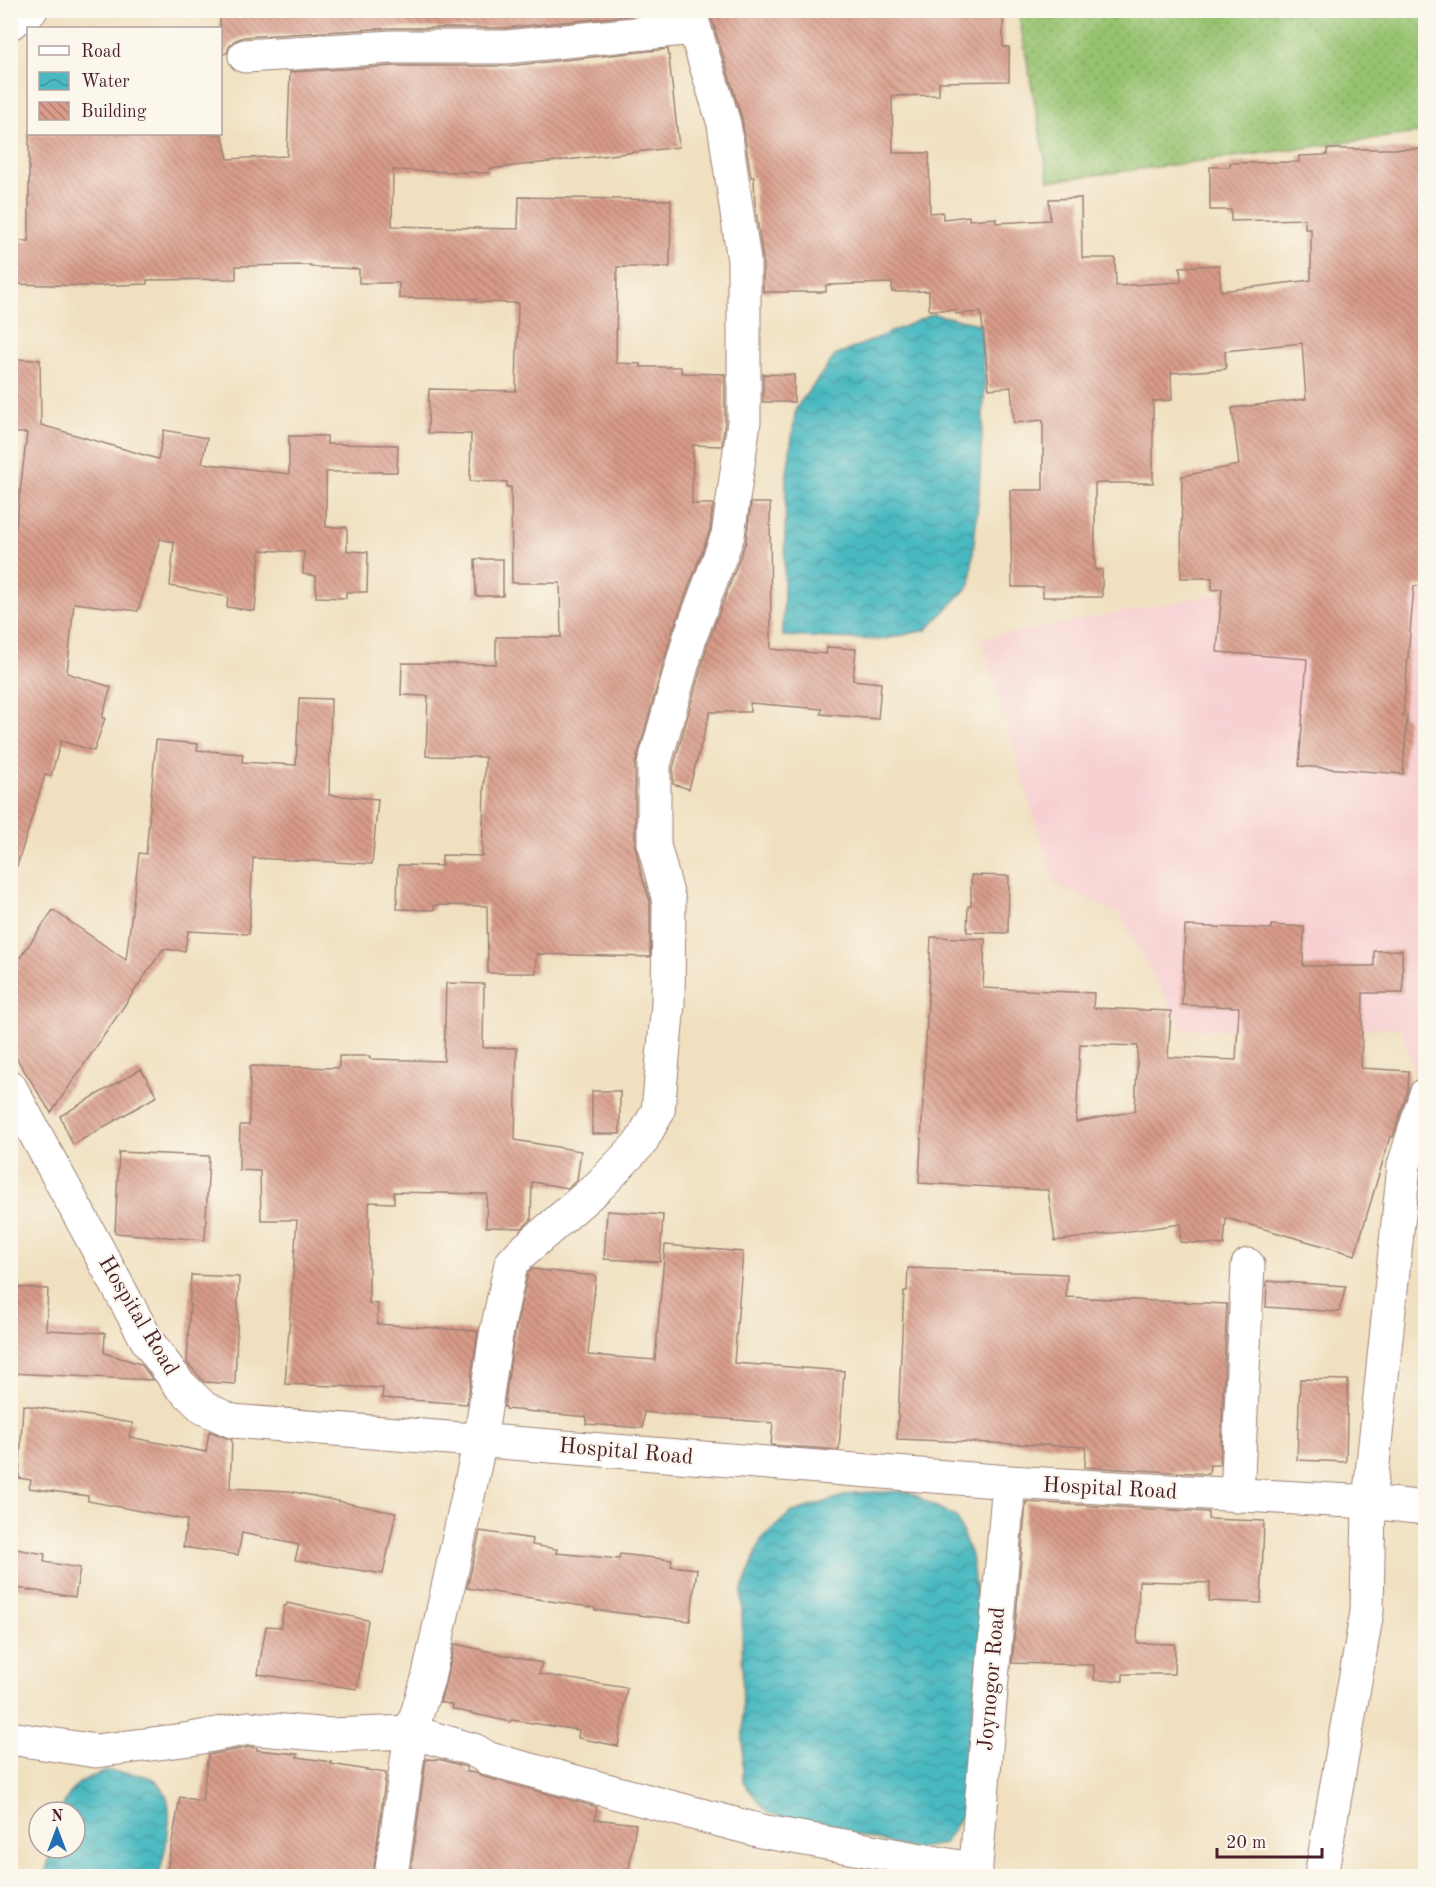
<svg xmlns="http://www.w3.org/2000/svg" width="1436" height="1887" viewBox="0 0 1436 1887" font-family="'Old Standard TT',serif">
<defs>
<pattern id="grass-dots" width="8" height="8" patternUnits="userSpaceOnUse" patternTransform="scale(1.5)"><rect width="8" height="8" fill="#96c370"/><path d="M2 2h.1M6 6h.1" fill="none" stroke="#7c9e5c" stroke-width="1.8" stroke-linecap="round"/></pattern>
<pattern id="water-waves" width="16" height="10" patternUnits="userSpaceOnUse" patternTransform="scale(1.5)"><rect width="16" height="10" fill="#4ab9c1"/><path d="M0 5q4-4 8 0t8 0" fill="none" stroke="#40969d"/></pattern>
<pattern id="building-back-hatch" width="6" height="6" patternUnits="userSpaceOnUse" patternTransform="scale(1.5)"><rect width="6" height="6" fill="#d89b89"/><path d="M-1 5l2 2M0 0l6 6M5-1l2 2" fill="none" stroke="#b17e70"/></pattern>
</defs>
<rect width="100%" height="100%" fill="#fbf7ec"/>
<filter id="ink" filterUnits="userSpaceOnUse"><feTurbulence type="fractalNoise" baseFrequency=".0167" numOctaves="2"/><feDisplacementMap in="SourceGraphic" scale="12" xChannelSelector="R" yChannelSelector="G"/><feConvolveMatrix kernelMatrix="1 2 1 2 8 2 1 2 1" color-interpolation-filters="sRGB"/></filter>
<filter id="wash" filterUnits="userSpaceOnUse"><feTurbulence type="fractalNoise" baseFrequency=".008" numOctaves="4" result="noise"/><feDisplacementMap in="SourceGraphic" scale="24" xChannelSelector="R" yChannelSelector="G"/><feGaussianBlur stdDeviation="1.35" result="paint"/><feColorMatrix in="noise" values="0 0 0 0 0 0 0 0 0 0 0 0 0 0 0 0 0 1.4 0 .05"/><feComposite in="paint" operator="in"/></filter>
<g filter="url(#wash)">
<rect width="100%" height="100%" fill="#f0e0c0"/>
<!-- built -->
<path fill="#f7cfd1" d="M1425,590V1109L1401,1028L1182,1029L1121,915L1054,884L981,639L1223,593Z"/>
<!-- grass -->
<path fill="url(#grass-dots)" stroke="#70714e" stroke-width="1.5" d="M1018,11H1425V132L1049,181Z"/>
<!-- water -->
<path fill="url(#water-waves)" stroke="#4a6c76" stroke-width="1.5" d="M933,314L980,324L985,378L979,492L970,585L926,630L880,640L783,636L786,481L796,408L835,356Z
M907,1491L957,1518L971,1556L981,1633L962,1814L944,1844L913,1849L768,1813L743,1782L742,1590L761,1540L790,1513L854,1493Z
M108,1771C120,1773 133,1773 145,1776C185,1787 165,1849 159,1876H45L51,1848H75V1812H60C72,1785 79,1779 108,1771Z"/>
<g id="blocks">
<!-- building -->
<path fill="url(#building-back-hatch)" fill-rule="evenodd" d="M220,10H346L359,11V13L392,10H664V12L505,28H392L244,37L234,41L229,47L227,53L220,55Z
M709,10H1003V47H1009V81L939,82V95L892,96L893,153H929L930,213L943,212V219L969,216V220L996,218V223L1050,220L1049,199L1081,198L1082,258H1115L1116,286L1181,282L1180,267L1219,265L1221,291L1311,280V229H1305V219L1231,221V210H1210V167H1230V163L1299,162V156L1327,155V149H1425V182H1424L1425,585L1414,586L1403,716L1407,717L1403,774L1299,766L1307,659L1217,652L1222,589L1212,590V578H1181L1182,476L1239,465L1232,408L1306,399L1302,343L1225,351L1226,369L1171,373L1172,400L1153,401V483H1095V570H1102V597H1043V587H1012L1010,490H1043V420L1014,423L1011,387L989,389L981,312L956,314L955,310H929V291L892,292V283L826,285V292H763V261L755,204L754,177H751L742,119Z
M668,49L679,147L489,169V173L393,170L392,226L518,229L519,197L671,200L670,267H617L616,363L641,364V367H681V373L725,374V421L722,446L693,445L692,504H713L710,530L672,632L635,765V845L641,874L650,901V957L536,954V973H488L487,906L434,905V910L397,909L398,865L442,866V855L482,856L485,757L426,756L428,696L401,695L402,663L496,664V637H561L560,583H512L511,487H507V482L470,481L471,434L428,433L429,389L516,391L518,303L476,302V299L399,298V283H359V269L311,267V265L236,266V279L147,280V284L89,286L10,284V241H29V134H222L228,159L287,156L290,72L394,66H508Z
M10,359L40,360L41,425L158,459L164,430L207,438L202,463L289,474V436H327V444L398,445L397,472H326V527H347V551L368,552L367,592H346V598L316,597V576L303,574L304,552L260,550L255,611L227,607L228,597L170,586L174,542L160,539L138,611L74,603L67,673L111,687L102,718H105L94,751L61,741L51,776L45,775L17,866L10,865V576L27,433H10Z
M763,374L794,375V402H763Z
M751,503H770L771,649L826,654L827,647L856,649L853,680L881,683L878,719L821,714L822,709L750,703V712H710L689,789L673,784V768L708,643L746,541Z
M475,559H503V596H476Z
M299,698L331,699L329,795L378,799L372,864L253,858L249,934L188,931L185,951L163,949L51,1113L10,1048V972L53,910L126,960L139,853L146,854L156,740L198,744L197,750L243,754L242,762L296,765Z
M971,875L1009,876L1008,933L967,932L968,906H971Z
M1271,925L1304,927L1303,966H1374V951L1402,950L1403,993H1363L1361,1068L1409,1071L1408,1089L1393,1137H1390L1355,1255L1226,1218L1224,1245L1180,1242L1181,1224L1055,1241L1048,1190L919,1183L931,937L985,939L983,988L1094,993L1093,1008L1171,1011L1168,1057L1236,1060L1239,1007L1182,1005L1185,926L1271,929ZM1080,1044L1138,1046L1135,1111L1076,1122Z
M446,983L484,984L483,1048H517L515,1140L581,1151L577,1180L568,1188L532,1182L531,1220L522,1228L486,1227L487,1194L394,1192V1203L369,1202V1303L378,1304L377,1324L478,1331L467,1404L382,1398L383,1388L285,1384L297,1220H261L260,1171L239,1170L240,1125H249L250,1066L339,1068V1056H370V1059L444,1061Z
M141,1069L157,1096L73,1145L60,1116Z
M592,1091H620V1134H592Z
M119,1152L209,1156L205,1240L115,1233Z
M607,1211L663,1215L660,1262L604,1259Z
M665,1245L743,1252L734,1363L844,1371L839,1450L771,1445L773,1423L644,1412L643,1428L586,1424L587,1417L506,1409V1407H504L514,1338L528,1273L532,1269L596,1276L588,1355L655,1360Z
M908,1268L1067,1274L1066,1297L1227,1304L1220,1465H1210L1209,1474L1085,1467L1086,1447L897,1439L904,1291H907Z
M191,1275L239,1277L235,1384L204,1382L187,1363Z
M1267,1281L1346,1286L1339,1312L1266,1307Z
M10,1287L48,1289L46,1330L105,1333L104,1353L141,1364L153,1380L10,1373Z
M1300,1379L1348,1380L1346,1462L1297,1460Z
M23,1405L133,1423L129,1437L206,1452L209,1431L232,1440L230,1488L289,1491L396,1513L383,1574L295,1560L299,1545L242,1533L238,1555L183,1547L187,1520L88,1501V1496L29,1488L31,1480L19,1478Z
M1026,1502L1208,1512V1519L1264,1521L1261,1603L1209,1601L1210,1583L1139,1581L1137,1643L1175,1644L1174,1674H1123V1681L1094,1680V1665L1012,1663Z
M480,1531L533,1539L532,1545L557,1549L556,1553L619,1559L620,1554L672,1560L671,1566L697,1569L690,1621L595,1610V1608L467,1588Z
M10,1548L45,1554L44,1562L80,1568L75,1597L10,1587Z
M287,1603L368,1620L357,1689L258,1674L266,1626L281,1627L284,1606H286Z
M455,1644L542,1663L539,1674L627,1688L618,1746L578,1738L579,1730L511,1720L510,1722L452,1709L453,1705L440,1702Z
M250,1747L257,1748V1750L298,1754L297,1757L331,1762V1764L386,1773L373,1876H166L180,1797L202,1801L208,1755Z
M426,1759L442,1760L466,1767L467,1772L476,1773L484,1777L597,1807L595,1819L636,1824L628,1876H410Z"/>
</g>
</g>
<g filter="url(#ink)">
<use href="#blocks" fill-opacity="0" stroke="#9d8076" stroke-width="1.5"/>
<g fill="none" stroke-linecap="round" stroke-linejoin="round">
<defs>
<path id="minor" d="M10,23L31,10
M245,56L393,47H506L694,28
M10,1087L148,1342L179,1384L204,1408L232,1421L1009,1482L1369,1502L1426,1508
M1237,1496L1248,1265
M10,1738L96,1751L191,1739L249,1728L330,1735L411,1732L474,1750L489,1759L761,1831L976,1870
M391,1876L411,1732L428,1679L480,1441L496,1335L511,1264L520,1254L600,1185L641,1142L658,1111L668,1004L669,901L654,845V765L690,637L728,535L744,422V261L724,124L689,10
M975,1876L1009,1482
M1321,1876L1367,1612L1369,1502L1404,1165L1426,1094"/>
</defs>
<!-- minor casing -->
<use href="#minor" stroke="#9d8076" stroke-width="35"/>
<!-- minor -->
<use href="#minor" stroke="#fff" stroke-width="33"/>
</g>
</g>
<g text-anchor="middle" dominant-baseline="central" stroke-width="4.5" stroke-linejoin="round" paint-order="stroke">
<!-- street labels -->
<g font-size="22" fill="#4a1f2b" stroke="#fbf7ec">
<text transform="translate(138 1316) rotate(59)">Hospital Road</text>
<text transform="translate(626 1452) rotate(5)">Hospital Road</text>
<text transform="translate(1110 1489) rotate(3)">Hospital Road</text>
<text transform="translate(992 1679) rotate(-85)">Joynogor Road</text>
</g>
</g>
<!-- margin -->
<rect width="1436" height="1887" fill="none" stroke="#fbf7ec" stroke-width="36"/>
<!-- legend -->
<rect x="27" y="27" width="195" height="108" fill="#fbf7ec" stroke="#b4a19f" stroke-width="1.5"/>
<rect x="39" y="46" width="30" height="9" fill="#ffffff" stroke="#b4a19f" stroke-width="1.5"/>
<text x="81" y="57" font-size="18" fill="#4a1f2b">Road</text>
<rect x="39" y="72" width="30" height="18" fill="url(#water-waves)" stroke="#b4a19f" stroke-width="1.5"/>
<text x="81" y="87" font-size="18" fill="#4a1f2b">Water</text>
<rect x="39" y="102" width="30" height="18" fill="url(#building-back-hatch)" stroke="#b4a19f" stroke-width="1.5"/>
<text x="81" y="117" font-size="18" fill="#4a1f2b">Building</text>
<!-- north arrow -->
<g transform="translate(57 1830)"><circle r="28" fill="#fbf7ec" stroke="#b4a19f" stroke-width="1.5"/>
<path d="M0-4.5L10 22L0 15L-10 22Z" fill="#1f6fb2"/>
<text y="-9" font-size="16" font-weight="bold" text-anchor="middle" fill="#4a1f2b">N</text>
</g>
<!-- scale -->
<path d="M1217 1848v9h105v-9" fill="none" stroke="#4a1f2b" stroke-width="3"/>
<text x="1226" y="1848" font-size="18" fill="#4a1f2b" stroke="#fbf7ec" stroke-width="4.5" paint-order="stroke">20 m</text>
</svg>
